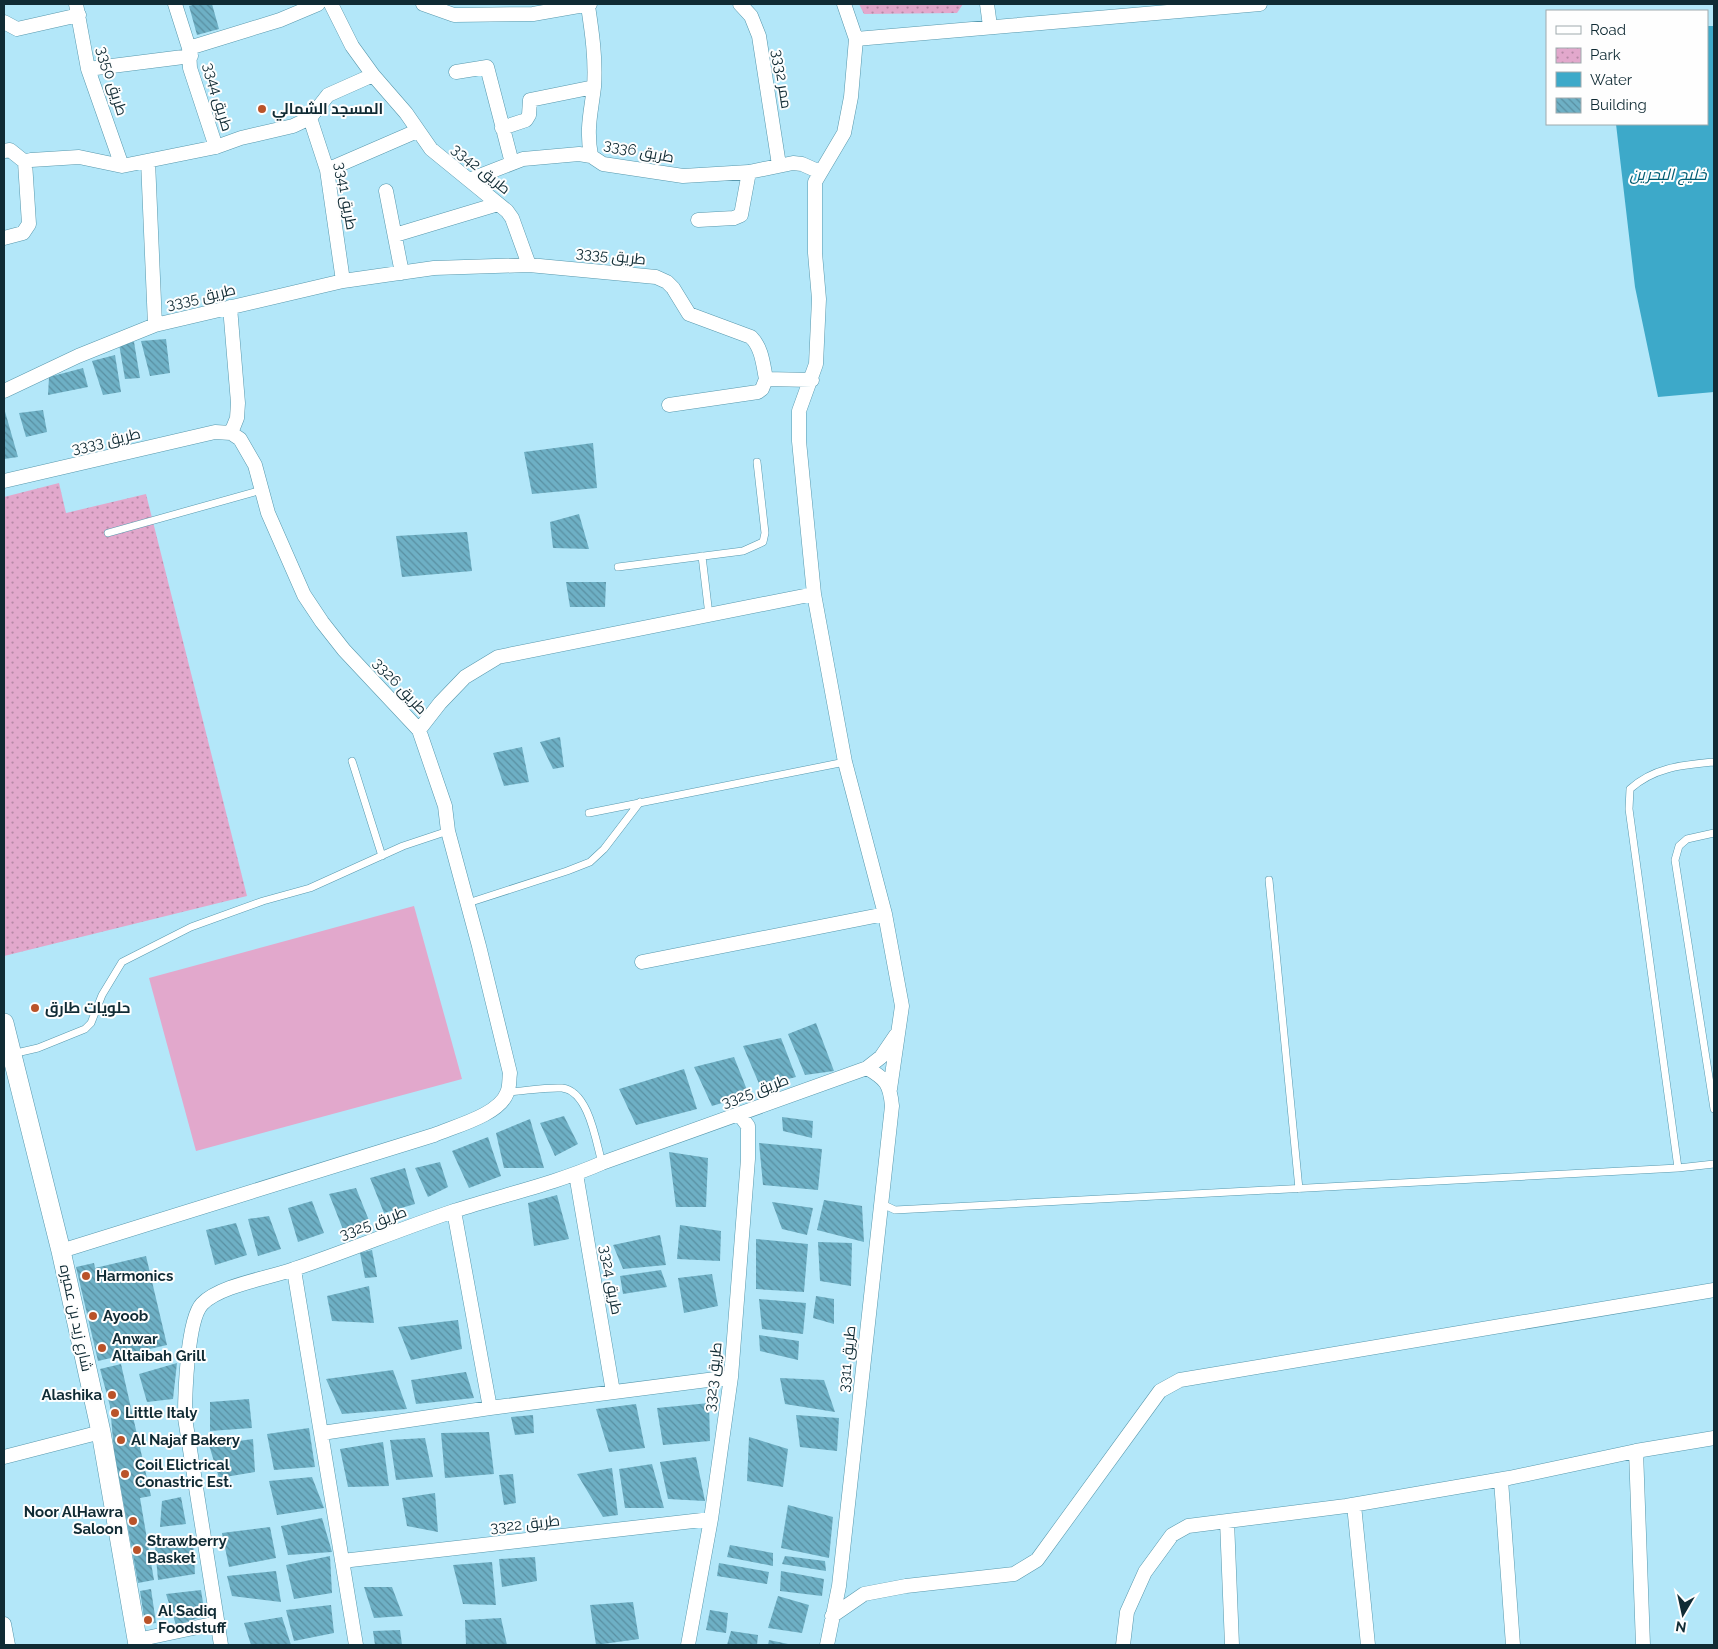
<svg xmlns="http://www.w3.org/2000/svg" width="1718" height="1649" viewBox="0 0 1718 1649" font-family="Raleway,Cairo,sans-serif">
<defs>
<pattern id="park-dots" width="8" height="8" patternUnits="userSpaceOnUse" patternTransform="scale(1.25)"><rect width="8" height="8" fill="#e2a8cc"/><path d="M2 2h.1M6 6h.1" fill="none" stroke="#b689a6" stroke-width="1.8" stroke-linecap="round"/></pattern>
<pattern id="building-back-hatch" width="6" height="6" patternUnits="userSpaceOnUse" patternTransform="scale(1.25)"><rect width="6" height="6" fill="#6eb0c5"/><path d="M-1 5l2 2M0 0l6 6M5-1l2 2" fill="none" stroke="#598fa1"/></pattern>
</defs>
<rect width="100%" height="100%" fill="#b3e7f9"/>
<!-- grass -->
<path fill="#e2a8cc" d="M414,906L462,1079L196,1151L149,978Z"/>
<!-- park -->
<path fill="url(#park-dots)" d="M859,4H963L957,13L864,14Z
M59,483L66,513L146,494L247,896L4,956V497Z"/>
<!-- water -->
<path fill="#3da9c9" d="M1707,26H1714V392L1658,397L1635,287L1616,124H1707Z"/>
<!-- building -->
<path fill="url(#building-back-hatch)" d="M196,4H212L219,29L197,35L189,6Z
M166,339L170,373L150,376L141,341Z
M134,342L140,378L125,379L119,344Z
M115,355L121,392L103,395L92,361Z
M83,368L88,387L48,395L49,377Z
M4,408L18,457L4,459Z
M43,410L47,432L26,437L19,413Z
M593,443L597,488L532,494L524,452Z
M579,514L589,549L553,548L550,522Z
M467,532L472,571L402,577L396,536Z
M566,582H606L605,607H570Z
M560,737L564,767L553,769L540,742Z
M522,747L529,782L504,786L493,753Z
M816,1023L834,1071L805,1075L788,1034Z
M781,1038L796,1077L760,1086L743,1046Z
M734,1057L749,1095L712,1106L694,1067Z
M684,1069L697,1109L636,1125L619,1089Z
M564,1116L578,1144L555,1156L540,1123Z
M782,1117L813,1121L812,1138L783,1131Z
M530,1119L544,1168H504L496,1133Z
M488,1137L501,1176L469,1188L452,1151Z
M759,1143L822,1149L818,1190L763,1185Z
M669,1152L708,1158L706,1207H676Z
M440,1162L448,1187L428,1197L415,1168Z
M405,1168L415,1204L384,1213L370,1178Z
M356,1188L370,1223L344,1232L329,1194Z
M557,1195L569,1239L534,1246L528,1203Z
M824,1200L862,1206L864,1242L817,1230Z
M312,1201L324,1233L298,1242L288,1208Z
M772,1202L813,1208L807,1235L782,1229Z
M269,1216L281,1249L258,1256L248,1219Z
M236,1223L247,1255L215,1265L206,1230Z
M680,1225L721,1231L720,1261L677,1259Z
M660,1235L666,1265L623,1269L613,1245Z
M756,1239L808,1244L804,1292L756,1289Z
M818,1242L852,1243L851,1286L820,1281Z
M372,1250L377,1277L365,1278L360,1253Z
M146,1256L167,1345L98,1361L76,1267L94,1263L95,1268Z
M661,1270L667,1287L623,1294L620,1276Z
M712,1274L718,1306L684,1313L678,1278Z
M369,1286L374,1323L332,1321L327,1296Z
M816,1296L834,1299V1324L813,1318Z
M759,1299L806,1303L803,1334L762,1329Z
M458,1320L462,1349L411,1360L398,1327Z
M759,1335L799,1341L798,1360L760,1351Z
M177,1363L173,1399L147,1402L139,1374Z
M121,1364L151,1496L140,1498L154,1580L138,1583L114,1451L110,1406L100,1369Z
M393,1370L407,1409L342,1414L326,1379Z
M466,1372L474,1398L416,1404L411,1380Z
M780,1378L824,1380L835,1412L785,1404Z
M249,1399L252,1428L210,1431V1402Z
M709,1403L710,1441L663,1445L657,1408Z
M636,1404L645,1448L609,1452L596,1409Z
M533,1415L534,1433L515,1435L511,1417Z
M796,1415L839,1418L837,1451L800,1447Z
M309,1428L315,1467L274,1470L267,1434Z
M489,1432L494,1474L445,1478L441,1433Z
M749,1437L788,1449L783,1487L747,1481Z
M425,1438L433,1477L396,1480L390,1440Z
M253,1439L255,1472L219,1478L209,1445Z
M383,1442L389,1486L348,1487L340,1449Z
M696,1457L705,1501L668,1499L660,1462Z
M652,1464L664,1508H625L619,1469Z
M612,1468L618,1515L603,1517L577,1474Z
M513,1474L516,1503L504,1505L499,1475Z
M312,1477L324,1508L277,1515L269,1481Z
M435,1493L438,1532L407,1526L402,1498Z
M181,1497L186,1524L160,1527L162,1501Z
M788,1505L833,1517L829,1558L781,1548Z
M322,1518L332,1552L288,1555L281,1526Z
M270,1527L276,1558L229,1567L222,1533Z
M193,1540L195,1574L158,1580L155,1546Z
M730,1545L773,1553V1566L727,1557Z
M330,1556L332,1593L294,1599L286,1565Z
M785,1556L825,1561L826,1571L782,1564Z
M535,1557L537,1581L502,1587L499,1559Z
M492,1562L496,1605L463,1604L453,1565Z
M719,1563L769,1572L767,1584L717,1576Z
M276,1571L281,1602L232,1596L227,1576Z
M781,1571L824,1579L822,1596L780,1591Z
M364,1587H392L403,1616L374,1618Z
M151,1589L156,1623L145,1624L140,1591Z
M201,1590L205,1616L176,1625L166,1594Z
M778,1596L809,1605L802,1633L768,1628Z
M633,1602L639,1639L596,1645L590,1605Z
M331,1605L334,1633L294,1641L286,1610Z
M710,1610L728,1613L726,1633L706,1630Z
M282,1617L291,1645H251L244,1623Z
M501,1618L507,1645H466L465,1620Z
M400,1630L402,1645H375L373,1631Z
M731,1631L758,1635L757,1645H727Z
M769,1640L788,1644V1645H768Z"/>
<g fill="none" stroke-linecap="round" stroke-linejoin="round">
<defs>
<path id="lane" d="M108,533L262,490
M702,556L709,615
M618,567L743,551L763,542L765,533L757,462
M352,761L382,856
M589,813L845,762
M1714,833L1687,839L1679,846L1675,860L1714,1109
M1269,880L1299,1189
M468,903L567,871L590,862L604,849L640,802
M12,1054L38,1048L85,1029L91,1023L102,995L122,962L191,927L263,901L310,888L403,846L448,831
M508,1092C525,1091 545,1087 562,1088C589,1091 596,1142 602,1163
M1678,1168L1629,809L1630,789C1654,767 1683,765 1714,762
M880,1203L895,1210L1678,1168L1714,1164"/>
<path id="street" d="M76,4L88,69L122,166
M175,4L189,48
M331,4L352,46L373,75L406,113L431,149L507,211L512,218L529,265
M423,4L454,15L533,14L590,4
M740,4L751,16L759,36L779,165
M987,4L990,26
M585,6H588C592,32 596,60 594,87C591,113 586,128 591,156
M4,22L17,29L79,15
M856,39L1260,4
M88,69L191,56
M456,72L487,67L512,163
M310,118L327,170L343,281
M502,128L526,120L529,115L530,100L594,87
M216,147L190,68L189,48L280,20L318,4
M4,151L10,150L25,162
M148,161L155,325
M327,170L417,131
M469,180L523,159L579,154L591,156L603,164L683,176L749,172L793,163L802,164L820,172
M386,191L402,273
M698,220L734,218L741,215L749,172
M395,235L498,204
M4,238L23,233L29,224L25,162L31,160L79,157L122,166L216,147L241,138L293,126L310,118L328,95L373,75
M230,307L238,403L237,418L231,433
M4,391L78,356L155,325L343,281L434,268L529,265L656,277L667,282L673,288L689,314L751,337C762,348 763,364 766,379L812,380
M669,405L758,392L762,389L766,379
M4,481L215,432L231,433L240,439L255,465L268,513L304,595L322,622L344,650L419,730L445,806L448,831L479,946L510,1073C509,1079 510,1087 507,1093C499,1115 455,1126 434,1135L61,1251
M814,594L845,762L885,914L902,1006L890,1089
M419,730L440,703L465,677L498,657L814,594L799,441V411L816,364L819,299L815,253V182L844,133L851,97L856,39L844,4
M642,962L885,914
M867,1068L881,1057L896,1035
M576,1174L613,1392
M454,1211L490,1408
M294,1270L356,1645
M322,1433L490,1408L731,1377
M4,1457L101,1432
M1501,1480L1513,1645
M1354,1505L1368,1645
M1227,1521L1232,1645
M342,1561L711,1519
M832,1616L864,1594L906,1586L1014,1574L1037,1560L1160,1391L1180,1380L1714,1290
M4,1624L8,1645
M137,1640L217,1623
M221,1645L185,1418C185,1395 187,1320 202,1304C220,1285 270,1278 294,1269C348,1251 400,1229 454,1211C503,1195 554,1184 602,1163L867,1068C886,1079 890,1084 892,1106L839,1586L827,1645
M688,1645L711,1519L731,1377L748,1159V1126L739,1114
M1123,1645L1127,1612L1145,1572L1172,1535L1188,1526L1346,1506L1509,1478L1636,1451
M1643,1645L1636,1451L1714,1438"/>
<path id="secondary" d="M4,1023L61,1251L101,1432L138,1645"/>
</defs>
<!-- lane casing -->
<use href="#lane" stroke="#5798ad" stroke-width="8"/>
<!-- street casing -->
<use href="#street" stroke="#5798ad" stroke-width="15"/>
<!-- secondary casing -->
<use href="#secondary" stroke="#5798ad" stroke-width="20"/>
<!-- lane -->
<use href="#lane" stroke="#fff" stroke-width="7"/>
<!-- street -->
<use href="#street" stroke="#fff" stroke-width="14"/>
<!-- secondary -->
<use href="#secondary" stroke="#fff" stroke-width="19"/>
</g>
<!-- markers -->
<g fill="#ba5329" stroke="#fefefe" stroke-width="2">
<circle cx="262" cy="109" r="5"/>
<circle cx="35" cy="1008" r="5"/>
<circle cx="86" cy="1276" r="5"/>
<circle cx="93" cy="1316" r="5"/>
<circle cx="102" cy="1348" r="5"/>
<circle cx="112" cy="1395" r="5"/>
<circle cx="115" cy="1413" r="5"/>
<circle cx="121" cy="1440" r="5"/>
<circle cx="125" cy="1474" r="5"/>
<circle cx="133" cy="1521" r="5"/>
<circle cx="137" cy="1550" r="5"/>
<circle cx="148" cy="1620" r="5"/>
</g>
<g text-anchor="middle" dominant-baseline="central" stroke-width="4" stroke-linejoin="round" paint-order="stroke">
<!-- street labels -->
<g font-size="15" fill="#102b34" stroke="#fefefe">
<text transform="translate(782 79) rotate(81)">ممر 3332</text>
<text transform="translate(112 81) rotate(73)">طريق 3350</text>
<text transform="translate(218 97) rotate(74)">طريق 3344</text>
<text transform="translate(639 151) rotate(11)">طريق 3336</text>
<text transform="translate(481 169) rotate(39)">طريق 3342</text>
<text transform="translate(346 196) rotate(80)">طريق 3341</text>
<text transform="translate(611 256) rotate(6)">طريق 3335</text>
<text transform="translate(201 297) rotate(-13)">طريق 3335</text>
<text transform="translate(106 441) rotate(-13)">طريق 3333</text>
<text transform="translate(400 686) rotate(47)">طريق 3326</text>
<text transform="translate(755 1091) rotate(-20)">طريق 3325</text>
<text transform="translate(373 1223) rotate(-20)">طريق 3325</text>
<text transform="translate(611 1280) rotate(80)">طريق 3324</text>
<text transform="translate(76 1318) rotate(78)">شارع زيد بن عميره</text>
<text transform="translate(847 1359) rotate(-84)">طريق 3311</text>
<text transform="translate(713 1377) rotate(-84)">طريق 3323</text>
<text transform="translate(525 1524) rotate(-6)">طريق 3322</text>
</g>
<!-- poi labels -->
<g font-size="15" font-weight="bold" fill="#102b34" stroke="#fefefe" text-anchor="start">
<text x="272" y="109">المسجد الشمالي</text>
<text x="45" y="1008">حلويات طارق</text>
<text x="96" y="1276">Harmonics</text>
<text x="103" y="1316">Ayoob</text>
<text x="112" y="1339">Anwar<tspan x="112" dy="17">Altaibah Grill</tspan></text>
<text x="102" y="1395" text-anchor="end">Alashika</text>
<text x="125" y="1413">Little Italy</text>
<text x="131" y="1440">Al Najaf Bakery</text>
<text x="135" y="1465">Coil Elictrical<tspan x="135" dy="17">Conastric Est.</tspan></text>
<text x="123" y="1512" text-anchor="end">Noor AlHawra<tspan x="123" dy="17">Saloon</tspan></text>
<text x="147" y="1541">Strawberry<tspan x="147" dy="17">Basket</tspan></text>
<text x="158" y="1611">Al Sadiq<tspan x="158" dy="17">Foodstuff</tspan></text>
</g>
<!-- water labels -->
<g font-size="16" font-style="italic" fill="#005c72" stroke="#fefefe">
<text x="1668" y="174">خليج البحرين</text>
</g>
</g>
<!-- border -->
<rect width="1718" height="1649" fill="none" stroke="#102b34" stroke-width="10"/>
<!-- legend -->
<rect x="1546" y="10" width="162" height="115" fill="#fefefe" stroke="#9faaad"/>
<rect x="1556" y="26" width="25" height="8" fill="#ffffff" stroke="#9faaad"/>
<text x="1590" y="35" font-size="15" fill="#102b34">Road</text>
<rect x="1556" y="48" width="25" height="15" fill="url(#park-dots)" stroke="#9faaad"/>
<text x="1590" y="60" font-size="15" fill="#102b34">Park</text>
<rect x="1556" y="72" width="25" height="15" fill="#3da9c9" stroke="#9faaad"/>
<text x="1590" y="85" font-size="15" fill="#102b34">Water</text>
<rect x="1556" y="98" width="25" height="15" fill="url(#building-back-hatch)" stroke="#9faaad"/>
<text x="1590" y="110" font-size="15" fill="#102b34">Building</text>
<!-- north arrow -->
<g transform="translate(1683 1614) rotate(189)" stroke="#fefefe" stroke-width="4" paint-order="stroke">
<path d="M0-4L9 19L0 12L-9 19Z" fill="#102b34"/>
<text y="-8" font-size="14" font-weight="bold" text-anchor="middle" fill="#102b34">N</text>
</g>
</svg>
